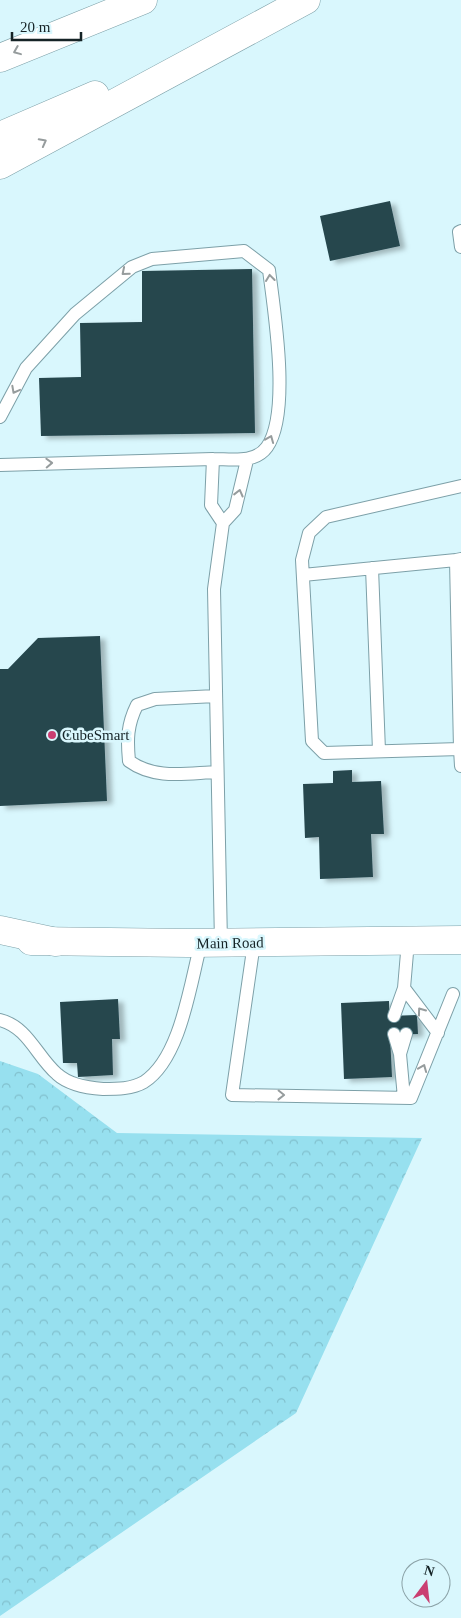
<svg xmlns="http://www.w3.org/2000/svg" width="461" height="1618" viewBox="0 0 461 1618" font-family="'Times New Roman',serif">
<defs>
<pattern id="forest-crowns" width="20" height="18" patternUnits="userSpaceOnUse" patternTransform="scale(1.25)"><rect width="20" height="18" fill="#97e0ef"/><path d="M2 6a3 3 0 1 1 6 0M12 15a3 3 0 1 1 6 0" fill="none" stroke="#81c0cd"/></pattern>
<filter id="shadow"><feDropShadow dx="5.5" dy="3" stdDeviation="2.5" flood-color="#0004"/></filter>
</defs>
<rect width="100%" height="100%" fill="#d9f7fd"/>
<!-- forest -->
<path fill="url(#forest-crowns)" d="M0,1061L38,1074L117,1133L422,1138L296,1413L0,1616Z"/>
<!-- building -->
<path fill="#26474e" filter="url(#shadow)" d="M390,201L400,246L330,261L320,216Z
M252,269L255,433L41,436L39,378L81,377L80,323L142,322V271Z
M100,636L107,801L0,806V669H8L38,638Z
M352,770V782L381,781L384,834H371L373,877L320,879L319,837L305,838L303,784L333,783V771Z
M118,999L120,1039H112L113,1075L78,1077L77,1063H63L60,1002Z
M389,1001V1016L417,1015L418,1034L390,1035L392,1077L344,1079L341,1003Z"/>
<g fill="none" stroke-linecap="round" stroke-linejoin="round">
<defs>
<path id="lane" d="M461,231L459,232L461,247
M0,417L26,368L75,314L132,267L152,259L244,251L269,270C274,310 291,413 267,447C255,464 231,459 213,459L0,465
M213,459L211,505L223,523
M461,486L326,517L309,533L302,560L312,741L324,753L460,749L461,766
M372,568L379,751
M303,575L456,560
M216,696L155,699L137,705C127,725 127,740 129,761C155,780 187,773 217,772
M460,749L456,560L461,559
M221,943L214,589L223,523L235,510L247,460
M254,943L232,1095L411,1098L453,994
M404,988L438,1033
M394,1016L404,988L408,941
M0,1020C28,1027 37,1057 57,1074C69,1085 88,1088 103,1089C117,1089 132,1089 144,1082C181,1058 190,984 201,943
M394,1034L400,1054L404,1098
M400,1054L406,1034"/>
<path id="primary" d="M31,941L188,943L461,940"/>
<path id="highway" d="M0,58L143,0
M0,136L95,95
M0,165L306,0
M0,930L56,942"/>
</defs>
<!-- lane casing -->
<use href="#lane" stroke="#7da0a8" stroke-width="14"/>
<!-- primary casing -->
<use href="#primary" stroke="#7da0a8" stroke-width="29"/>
<!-- highway casing -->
<use href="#highway" stroke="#7da0a8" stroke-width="29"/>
<!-- lane -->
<use href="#lane" stroke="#fff" stroke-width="12"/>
<!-- primary -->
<use href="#primary" stroke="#fff" stroke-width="28"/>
<!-- highway -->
<use href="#highway" stroke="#fff" stroke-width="28"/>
</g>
<!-- one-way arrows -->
<defs><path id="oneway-chevron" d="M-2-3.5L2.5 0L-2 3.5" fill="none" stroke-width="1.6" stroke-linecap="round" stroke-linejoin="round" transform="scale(1.25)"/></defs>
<g stroke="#969c9d">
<use href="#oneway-chevron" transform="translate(17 51) rotate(158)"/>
<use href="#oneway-chevron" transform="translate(43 142) rotate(-28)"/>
<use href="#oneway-chevron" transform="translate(125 272) rotate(140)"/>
<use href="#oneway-chevron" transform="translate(270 278) rotate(-97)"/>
<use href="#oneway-chevron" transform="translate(15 390) rotate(118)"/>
<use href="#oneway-chevron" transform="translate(270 439) rotate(-68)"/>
<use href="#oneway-chevron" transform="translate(49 463) rotate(-2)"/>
<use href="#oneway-chevron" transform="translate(239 493) rotate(-76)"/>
<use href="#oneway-chevron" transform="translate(421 1011) rotate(-126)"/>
<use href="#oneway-chevron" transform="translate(423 1068) rotate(-68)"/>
<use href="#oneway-chevron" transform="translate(281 1095) rotate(1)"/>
</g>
<!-- markers -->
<circle fill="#ca3e71" stroke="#d9f7fd" stroke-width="2" cx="52" cy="735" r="5"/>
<g text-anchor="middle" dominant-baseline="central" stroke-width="5" stroke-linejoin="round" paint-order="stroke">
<!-- poi labels -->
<g font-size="15" fill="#152326" stroke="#d9f7fd" text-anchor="start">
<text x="62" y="735">CubeSmart</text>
</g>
<!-- street labels -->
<g font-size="15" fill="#152326" stroke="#d9f7fd">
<text transform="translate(230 943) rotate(-1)">Main Road</text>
</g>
</g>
<!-- north arrow -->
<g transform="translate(426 1583) rotate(15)"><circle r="24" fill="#d9f7fd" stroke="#8ba2a7"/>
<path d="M0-4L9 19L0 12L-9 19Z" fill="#ca3e71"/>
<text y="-8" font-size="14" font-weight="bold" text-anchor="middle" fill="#152326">N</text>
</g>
<!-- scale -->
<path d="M12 32v8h69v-8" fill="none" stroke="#152326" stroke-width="2.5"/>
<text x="20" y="32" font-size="15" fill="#152326" stroke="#d9f7fd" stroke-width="4" paint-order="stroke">20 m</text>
</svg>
